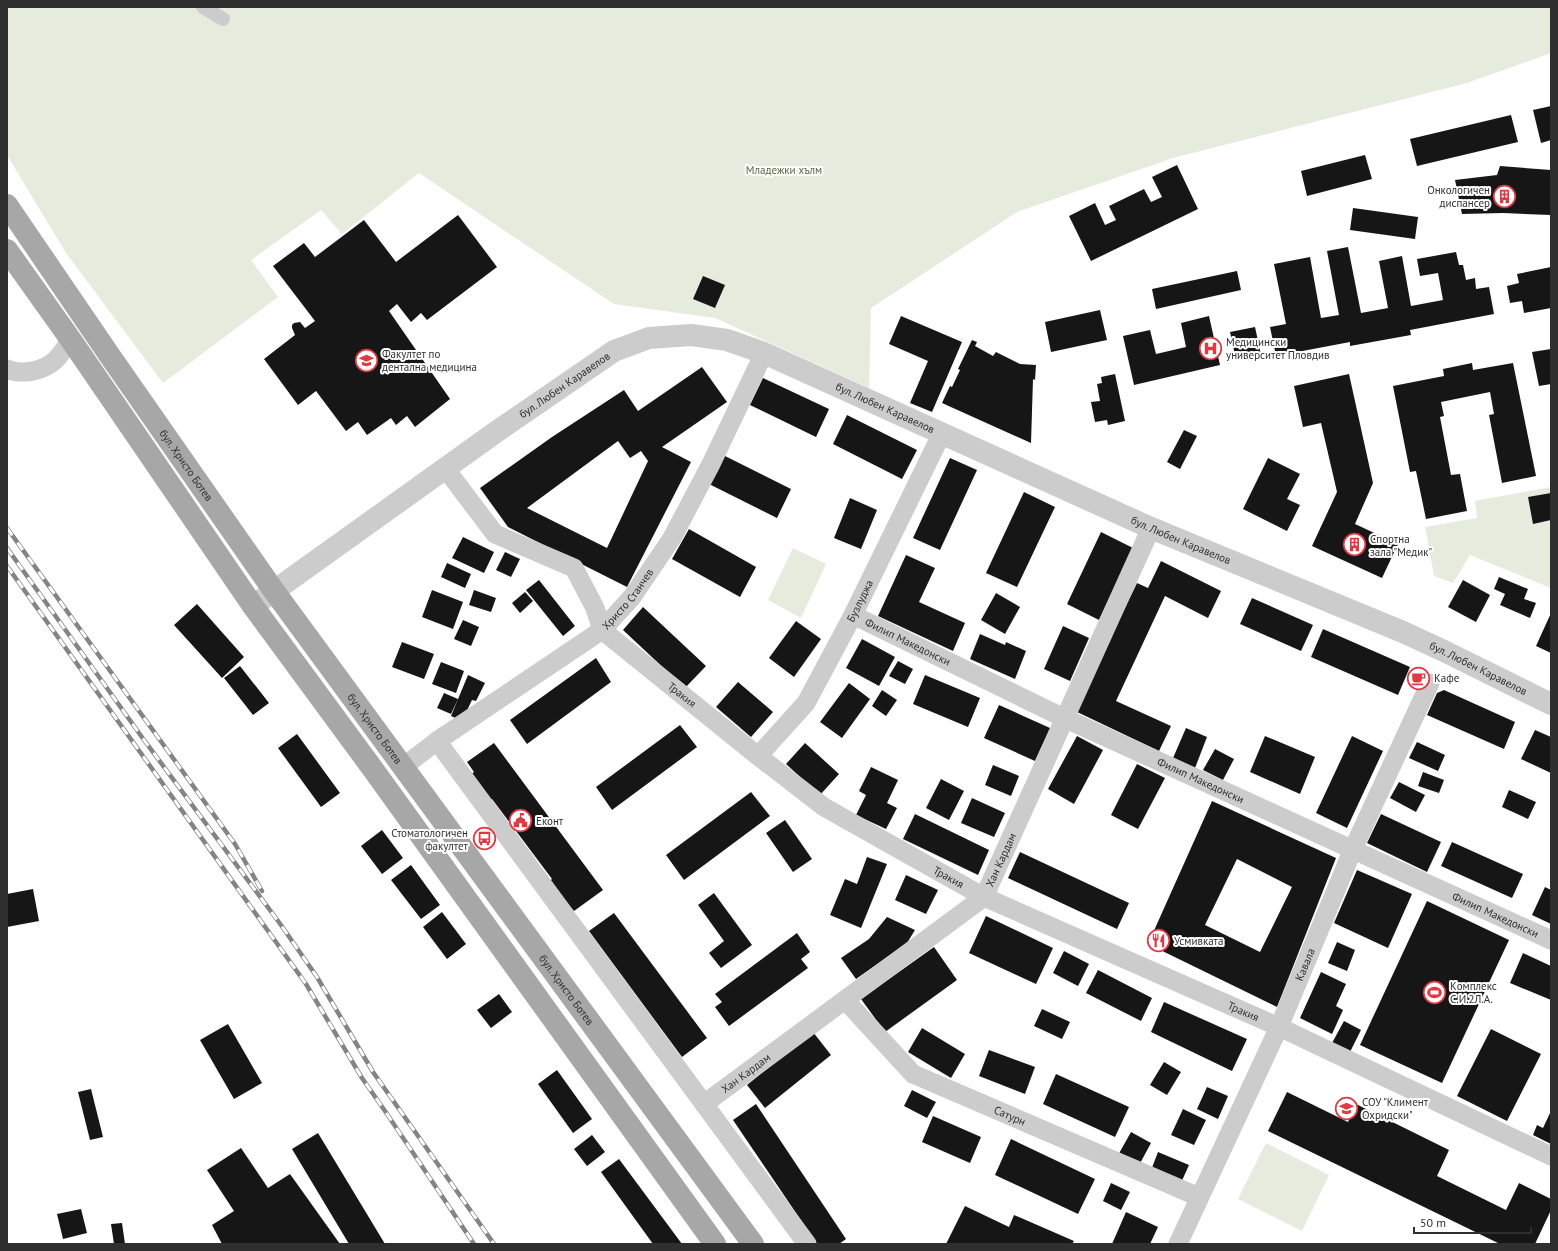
<svg xmlns="http://www.w3.org/2000/svg" width="1558" height="1251" viewBox="0 0 1558 1251" font-family="'PT Sans',sans-serif">
<rect width="100%" height="100%" fill="#fff"/>
<!-- green -->
<path fill="#e5ecde" d="M7,7H1551V53L1467,83L1173,158L1017,212L871,308L869,388L715,318L614,304L419,173L342,234L321,210L251,260L278,297L163,383L66,253L7,155Z
M1551,487V588L1470,555L1453,583L1434,576L1425,527L1477,518L1475,501Z
M793,548L826,564L801,618L768,600Z
M1266,1143L1329,1175L1302,1231L1238,1199Z"/>
<!-- building -->
<path fill="#161616" fill-rule="evenodd" d="M1551,106V140L1541,143L1533,110Z
M1511,115L1518,142L1417,166L1410,139Z
M1365,155L1372,179L1307,196L1301,171Z
M1177,165L1198,209L1091,261L1069,216L1095,203L1105,225L1116,220L1109,206L1144,189L1151,202L1162,197L1152,177Z
M1500,166L1551,170V215L1503,213L1462,214L1455,180L1497,175Z
M1353,208L1418,217L1415,239L1350,230Z
M458,215L497,267L427,320L421,313L411,322L397,304L389,311L450,399L415,427L407,416L396,425L391,418L367,435L358,422L346,431L316,391L298,405L264,359L295,335L292,328V325L294,323L300,322L305,328L315,321L273,266L304,243L315,257L364,220L396,262Z
M1348,247L1361,313L1388,308L1379,261L1402,256L1411,306L1443,300L1438,273L1420,276L1417,259L1456,252L1459,265H1463L1466,280L1475,278L1476,289L1489,287L1494,314L1410,330L1411,335L1350,346V342L1276,356L1270,327L1286,324L1274,264L1310,257L1321,318L1339,315L1327,251Z
M1551,267V308L1524,313L1522,301L1510,303L1507,286L1519,283L1517,274Z
M1237,271L1241,290L1156,309L1152,289Z
M703,276L725,285L715,308L693,299Z
M1100,310L1107,340L1051,352L1045,322Z
M901,316L962,342L932,412L910,403L928,361L889,344Z
M1209,316L1220,365L1134,385L1123,336L1150,330L1156,354L1186,347L1181,323Z
M1255,327L1261,355L1236,360L1230,332Z
M972,340L977,342L975,346L993,356L996,352L1020,364L1036,365L1035,380L1033,379L1031,443L942,403L950,386L952,387L960,370L958,369Z
M1551,349V384L1539,386L1532,352Z
M1472,363L1473,370L1513,363L1536,476L1502,483L1489,415L1494,414L1490,392L1441,402L1444,416L1440,417L1451,475L1460,474L1467,511L1426,519L1416,471L1410,472L1393,386L1444,376L1443,369Z
M702,367L727,402L662,447L691,462L627,587L508,527L480,488L552,437L624,390L638,411ZM618,441L630,458L641,451L648,461L607,548L527,508Z
M1115,374L1125,421L1108,425L1107,420L1095,422L1091,402L1100,401L1097,384L1102,383L1101,377Z
M1349,374L1373,483L1355,524L1398,544L1382,578L1312,546L1337,492L1321,423L1303,427L1294,386Z
M763,378L829,409L816,437L750,405Z
M847,415L917,450L902,479L833,444Z
M1184,430L1197,436L1180,469L1167,462Z
M723,455L791,489L777,518L709,484Z
M950,458L977,470L940,550L913,538Z
M1268,458L1300,474L1287,499L1300,505L1287,531L1243,509Z
M1024,492L1055,507L1017,587L986,573Z
M1551,493V520L1533,524L1528,497Z
M850,498L877,510L861,549L834,538Z
M689,529L756,567L740,597L672,559Z
M1101,532L1133,548L1099,620L1067,604Z
M463,537L494,552L484,573L452,558Z
M505,552L520,559L511,577L496,570Z
M906,555L935,568L919,602L965,623L953,651L878,616Z
M1161,561L1221,591L1208,618L1165,596L1116,701L1171,726L1159,751L1075,711L1137,583L1148,588Z
M447,563L471,574L465,588L441,577Z
M1499,577L1528,589L1524,599L1536,603L1530,618L1500,605L1505,594L1494,589Z
M539,580L575,626L563,636L526,590Z
M1463,580L1490,595L1476,622L1448,607Z
M432,590L463,602L453,629L422,617Z
M474,590L496,598L491,612L469,605Z
M525,592L533,601L520,613L512,603Z
M996,593L1020,607L1005,634L981,620Z
M1252,598L1313,625L1301,651L1240,624Z
M197,604L244,657L222,678L174,625Z
M643,607L706,666L685,688L623,630Z
M1551,613V653L1536,646Z
M463,620L479,627L471,646L454,639Z
M796,621L821,639L794,677L769,658Z
M1063,626L1089,638L1070,681L1044,669Z
M1323,629L1410,667L1398,695L1311,657Z
M980,634L1005,645L1006,642L1026,651L1015,679L970,659Z
M862,639L895,657L879,686L846,668Z
M402,642L434,654L424,679L392,667Z
M596,658L611,682L527,744L510,720Z
M898,661L913,669L905,684L889,676Z
M441,662L464,671L456,693L432,684Z
M240,666L269,703L253,715L224,678Z
M468,675L485,683L476,701L472,700L462,721L451,716Z
M925,675L980,698L968,727L913,704Z
M738,682L773,712L751,737L716,707Z
M849,683L870,699L842,738L820,722Z
M882,690L897,700L886,716L872,706Z
M1444,690L1515,722L1504,749L1427,715L1437,693Z
M444,693L458,699L451,714L437,708Z
M999,705L1050,728L1035,761L984,738Z
M680,725L697,747L612,810L596,787Z
M1186,728L1207,737L1195,768L1173,758Z
M1535,730L1551,737V773L1521,759Z
M297,734L340,793L321,807L278,748Z
M1077,736L1103,750L1074,804L1048,789Z
M1265,736L1315,757L1300,794L1250,772Z
M1352,736L1383,751L1347,828L1316,813Z
M1417,742L1445,755L1438,771L1409,758Z
M494,743L603,890L574,911L547,883L552,879L492,799L489,801L470,775L474,772L467,762Z
M805,743L839,774L820,795L786,764Z
M1215,749L1234,759L1223,780L1203,770Z
M1137,764L1165,778L1138,829L1111,815Z
M993,765L1019,776L1011,796L985,785Z
M871,767L898,780L887,803L897,808L886,829L856,815L866,795L859,791Z
M1423,772L1444,780L1439,793L1418,786Z
M941,779L964,791L949,820L926,808Z
M1399,782L1425,795L1416,812L1390,798Z
M1509,790L1536,802L1528,819L1502,807Z
M751,792L770,816L684,880L666,855Z
M972,798L1005,813L994,837L961,823Z
M1212,801L1336,858L1277,1007L1148,944ZM1237,859L1292,887L1260,952L1205,925Z
M915,814L989,850L978,875L903,839Z
M1381,814L1441,842L1427,872L1367,843Z
M785,820L812,859L793,872L766,833Z
M382,830L403,858L382,874L361,846Z
M1452,842L1523,874L1512,898L1441,866Z
M1020,852L1129,903L1117,929L1008,878Z
M867,857L887,864L861,928L830,915L845,879L857,884Z
M411,865L440,905L421,919L391,880Z
M1357,870L1412,894L1388,948L1334,923Z
M906,875L938,890L926,914L895,900Z
M1545,887L1551,890V924L1532,915Z
M33,889L39,921L7,927V894Z
M714,893L752,945L721,968L709,953L724,941L698,905Z
M1427,901L1509,940L1442,1083L1360,1045Z
M442,912L466,944L447,959L423,927Z
M614,913L707,1038L682,1057L589,931Z
M986,916L1053,948L1036,984L969,953Z
M887,917L915,930L907,943L856,979L841,958L869,939Z
M797,933L810,952L801,959L808,968L729,1026L715,1007L722,1002L715,994Z
M1337,942L1355,950L1347,971L1328,963Z
M934,947L957,980L885,1032L861,999Z
M1064,951L1089,964L1078,986L1053,973Z
M1523,953L1551,966V1000L1510,983Z
M1098,970L1152,998L1141,1021L1086,993Z
M1321,972L1346,984L1336,1006L1343,1010L1332,1034L1300,1018Z
M499,994L512,1012L491,1028L477,1010Z
M1164,1002L1247,1039L1232,1071L1151,1032Z
M1042,1009L1070,1022L1062,1039L1034,1026Z
M1344,1021L1361,1030L1350,1052L1332,1043Z
M228,1024L262,1083L234,1099L200,1040Z
M922,1028L965,1054L951,1078L908,1052Z
M1491,1029L1541,1054L1507,1121L1457,1096Z
M813,1032L831,1055L765,1108L747,1085Z
M989,1050L1035,1067L1025,1094L979,1076Z
M1164,1062L1181,1072L1167,1095L1150,1085Z
M557,1070L592,1119L573,1133L538,1084Z
M1056,1074L1129,1107L1115,1137L1043,1104Z
M1207,1087L1228,1096L1218,1119L1197,1109Z
M91,1089L103,1137L90,1140L78,1092Z
M912,1090L936,1102L927,1118L904,1106Z
M1287,1092L1348,1122L1356,1104L1449,1150L1437,1176L1506,1210L1519,1183L1551,1199V1210L1535,1244H1500L1268,1131Z
M756,1104L846,1239L839,1244H817L733,1120Z
M1183,1109L1206,1120L1194,1145L1171,1135Z
M1551,1111V1144L1533,1135L1537,1125L1543,1128Z
M933,1116L981,1137L970,1163L922,1142Z
M1131,1132L1151,1143L1137,1169L1117,1157Z
M318,1133L385,1244H349L292,1149Z
M592,1135L605,1152L587,1166L574,1149Z
M1011,1139L1095,1179L1078,1214L995,1175Z
M241,1148L268,1188L290,1174L340,1244H222L212,1225L234,1211L207,1170Z
M1158,1152L1189,1165L1180,1185L1150,1173Z
M619,1159L682,1244H653L601,1172Z
M1111,1183L1130,1192L1121,1210L1103,1201Z
M965,1206L1009,1227L1014,1215L1074,1241L1072,1244H946Z
M81,1209L87,1233L63,1239L57,1214Z
M1126,1212L1158,1227L1150,1244H1112Z
M122,1223L125,1244H114L111,1224Z"/>
<g fill="none" stroke-linecap="round" stroke-linejoin="round">
<!-- pedestrian -->
<path stroke="#ccc" stroke-width="14" d="M203,7L223,19"/>
<!-- minor -->
<g stroke="#ccc" stroke-width="19">
<path d="M7,369C21,375 40,372 53,362C60,357 65,347 71,340"/>
<path id="s1" d="M445,468L495,534L574,568L595,608L602,630L758,756L824,807L984,897L1279,1027L1551,1156"/>
<path id="s2" d="M853,615L1064,718L1551,940"/>
<path d="M437,741L807,1244"/>
<path id="s3" d="M758,756L806,703L853,615L942,433"/>
<path id="s4" d="M403,767L437,741L602,630L632,597L672,538L711,464L764,353"/>
<path id="s5" d="M845,1000L913,1074L1199,1197"/>
<path id="s6" d="M704,1104L984,897L1151,528"/>
<path id="s7" d="M1178,1244L1279,1027L1353,849L1430,683"/>
</g>
<!-- tertiary -->
<path stroke="#ccc" stroke-width="22" id="s8" d="M253,606L496,432L614,351L649,338L691,335L727,340L764,353L1151,528L1403,632L1444,651L1551,704"/>
<!-- primary -->
<g stroke="#a7a7a7" stroke-width="22">
<path id="s9" d="M7,205L110,356L274,591L753,1244"/>
<path d="M7,250L71,340L253,606L375,772L715,1244"/>
</g>
<defs>
<path id="rail" d="M7,528L235,844L262,891
M7,548L144,740L281,925L317,977L373,1072L494,1244
M7,566L306,984L362,1078L385,1111L474,1244"/>
</defs>
<!-- rail casing -->
<use href="#rail" stroke="#848484" stroke-width="4.5"/>
<!-- rail -->
<use href="#rail" stroke="#fff" stroke-width="3" stroke-dasharray="9" stroke-linecap="butt"/>
</g>
<!-- icons -->
<defs>
<symbol id="building-ring" viewBox="-11 -11 22 22"><circle r="9.5" fill="#fff" stroke="#de3a44" stroke-width="1.5"/><path d="M-4-6H4V6H1V3H-1V6H-4ZM-2.5-4.3h1.7v1.8h-1.7ZM.8-4.3h1.7v1.8H.8ZM-2.5-1h1.7V.8h-1.7ZM.8-1h1.7V.8H.8Z" fill="#de3a44"/></symbol>
<symbol id="hospital-ring" viewBox="-11 -11 22 22"><circle r="9.5" fill="#fff" stroke="#de3a44" stroke-width="1.5"/><path d="M-5-5h3v3.5h4V-5h3V5h-3V1.5h-4V5h-3Z" fill="#de3a44"/></symbol>
<symbol id="university-ring" viewBox="-11 -11 22 22"><circle r="9.5" fill="#fff" stroke="#de3a44" stroke-width="1.5"/><path d="M0-5L7-2L0 1L-7-2ZM-4 1L0 2.5L4 1V4Q0 6-4 4Z" fill="#de3a44"/></symbol>
<symbol id="cafe-ring" viewBox="-11 -11 22 22"><circle r="9.5" fill="#fff" stroke="#de3a44" stroke-width="1.5"/><path d="M-5.5-4.5H6V0H3Q3 3.5 0 3.5H-2.5Q-5.5 3.5-5.5 0ZM3-3.2v2h1.7v-2ZM-6 4.5H4V6H-6Z" fill="#de3a44"/></symbol>
<symbol id="civic-ring" viewBox="-11 -11 22 22"><circle r="9.5" fill="#fff" stroke="#de3a44" stroke-width="1.5"/><path d="M-.6-6.5H3V-4.5H.6V-3L4-1V1h2V6H-6V1h2V-1L-.6-3ZM-1.2 2.5V6h2.4V2.5Z" fill="#de3a44"/></symbol>
<symbol id="bus-ring" viewBox="-11 -11 22 22"><circle r="9.5" fill="#fff" stroke="#de3a44" stroke-width="1.5"/><path d="M-5-6H5V4H4V6H2V4H-2V6H-4V4H-5ZM-3.5-4V0h7V-4ZM-3.5 1.2v1.5H-2V1.2ZM2 1.2v1.5H3.5V1.2Z" fill="#de3a44"/></symbol>
<symbol id="restaurant-ring" viewBox="-11 -11 22 22"><circle r="9.5" fill="#fff" stroke="#de3a44" stroke-width="1.5"/><path d="M-5-6h1v4h1v-4h1v4h1v-4h1v5L-1.5 .5V6h-2V.5L-5-1ZM5-6V6H3V1.5H1.5Q1.5-4 5-6Z" fill="#de3a44"/></symbol>
<symbol id="stadium-ring" viewBox="-11 -11 22 22"><circle r="9.5" fill="#fff" stroke="#de3a44" stroke-width="1.5"/><path d="M0-5a6.5 5 0 1 0 0 10a6.5 5 0 1 0 0-10ZM-3.5-1.8h7v3.6h-7Z" fill="#de3a44"/></symbol>
<symbol id="school-ring" viewBox="-11 -11 22 22"><circle r="9.5" fill="#fff" stroke="#de3a44" stroke-width="1.5"/><path d="M0-5L7-2L0 1L-7-2ZM-4 1L0 2.5L4 1V4Q0 6-4 4Z" fill="#de3a44"/></symbol>
</defs>
<g fill-rule="evenodd">
<use href="#building-ring" x="1492" y="184" width="25" height="25"/>
<use href="#hospital-ring" x="1198" y="336" width="25" height="25"/>
<use href="#university-ring" x="354" y="348" width="25" height="25"/>
<use href="#building-ring" x="1342" y="532" width="25" height="25"/>
<use href="#cafe-ring" x="1406" y="666" width="25" height="25"/>
<use href="#civic-ring" x="508" y="808" width="25" height="25"/>
<use href="#bus-ring" x="472" y="826" width="25" height="25"/>
<use href="#restaurant-ring" x="1146" y="928" width="25" height="25"/>
<use href="#stadium-ring" x="1422" y="980" width="25" height="25"/>
<use href="#school-ring" x="1334" y="1096" width="25" height="25"/>
</g>
<g text-anchor="middle" dominant-baseline="central" stroke-width="4" stroke-linejoin="round" paint-order="stroke">
<!-- park labels -->
<g font-size="11" fill="#52693e" stroke="#fff">
<text x="784" y="170">Младежки хълм</text>
</g>
<!-- poi labels -->
<g font-size="11" fill="#2f2f2f" stroke="#fff" text-anchor="start">
<text x="1490" y="190" text-anchor="end">Онкологичен<tspan x="1490" dy="13">диспансер</tspan></text>
<text x="1226" y="342">Медицински<tspan x="1226" dy="13">университет Пловдив</tspan></text>
<text x="382" y="354">Факултет по<tspan x="382" dy="13">дентална медицина</tspan></text>
<text x="1370" y="539">Спортна<tspan x="1370" dy="13">зала "Медик"</tspan></text>
<text x="1434" y="678">Кафе</text>
<text x="536" y="821">Еконт</text>
<text x="468" y="833" text-anchor="end">Стоматологичен<tspan x="468" dy="13">факултет</tspan></text>
<text x="1174" y="941">Усмивката</text>
<text x="1450" y="986">Kомплекс<tspan x="1450" dy="13">С.И.2Л.А.</tspan></text>
<text x="1362" y="1102">СОУ "Климент<tspan x="1362" dy="13">Охридски"</tspan></text>
</g>
<!-- street labels -->
<g font-size="11" fill="#2f2f2f" stroke="#fff">
<text stroke="none"><textPath href="#s8" startOffset="382">бул. Любен Каравелов</textPath></text>
<text stroke="none"><textPath href="#s8" startOffset="730">бул. Любен Каравелов</textPath></text>
<text stroke="none"><textPath href="#s9" startOffset="316">бул. Христо Ботев</textPath></text>
<text stroke="none"><textPath href="#s8" startOffset="1054">бул. Любен Каравелов</textPath></text>
<text stroke="none"><textPath href="#s4" startOffset="282">Христо Станчев</textPath></text>
<text stroke="none"><textPath href="#s3" startOffset="187">Бузлуджа</textPath></text>
<text stroke="none"><textPath href="#s2" startOffset="61">Филип Македонски</textPath></text>
<text stroke="none"><textPath href="#s8" startOffset="1378">бул. Любен Каравелов</textPath></text>
<text stroke="none"><textPath href="#s1" startOffset="340">Тракия</textPath></text>
<text stroke="none"><textPath href="#s9" startOffset="640">бул. Христо Ботев</textPath></text>
<text stroke="none"><textPath href="#s2" startOffset="385">Филип Македонски</textPath></text>
<text stroke="none"><textPath href="#s6" startOffset="389">Хан Кардам</textPath></text>
<text stroke="none"><textPath href="#s1" startOffset="664">Тракия</textPath></text>
<text stroke="none"><textPath href="#s2" startOffset="709">Филип Македонски</textPath></text>
<text stroke="none"><textPath href="#s7" startOffset="307">Кавала</textPath></text>
<text stroke="none"><textPath href="#s9" startOffset="964">бул. Христо Ботев</textPath></text>
<text stroke="none"><textPath href="#s1" startOffset="988">Тракия</textPath></text>
<text stroke="none"><textPath href="#s6" startOffset="52">Хан Кардам</textPath></text>
<text stroke="none"><textPath href="#s5" startOffset="206">Сатурн</textPath></text>
</g>
</g>
<!-- border -->
<rect width="1558" height="1251" fill="none" stroke="#2f2f2f" stroke-width="16"/>
<!-- scale -->
<path d="M1414 1227v6h117v-6" fill="none" stroke="#2f2f2f" stroke-width="2"/>
<text x="1420" y="1227" font-size="12" fill="#2f2f2f" stroke="#ffffff" stroke-width="3" paint-order="stroke">50 m</text>
</svg>
